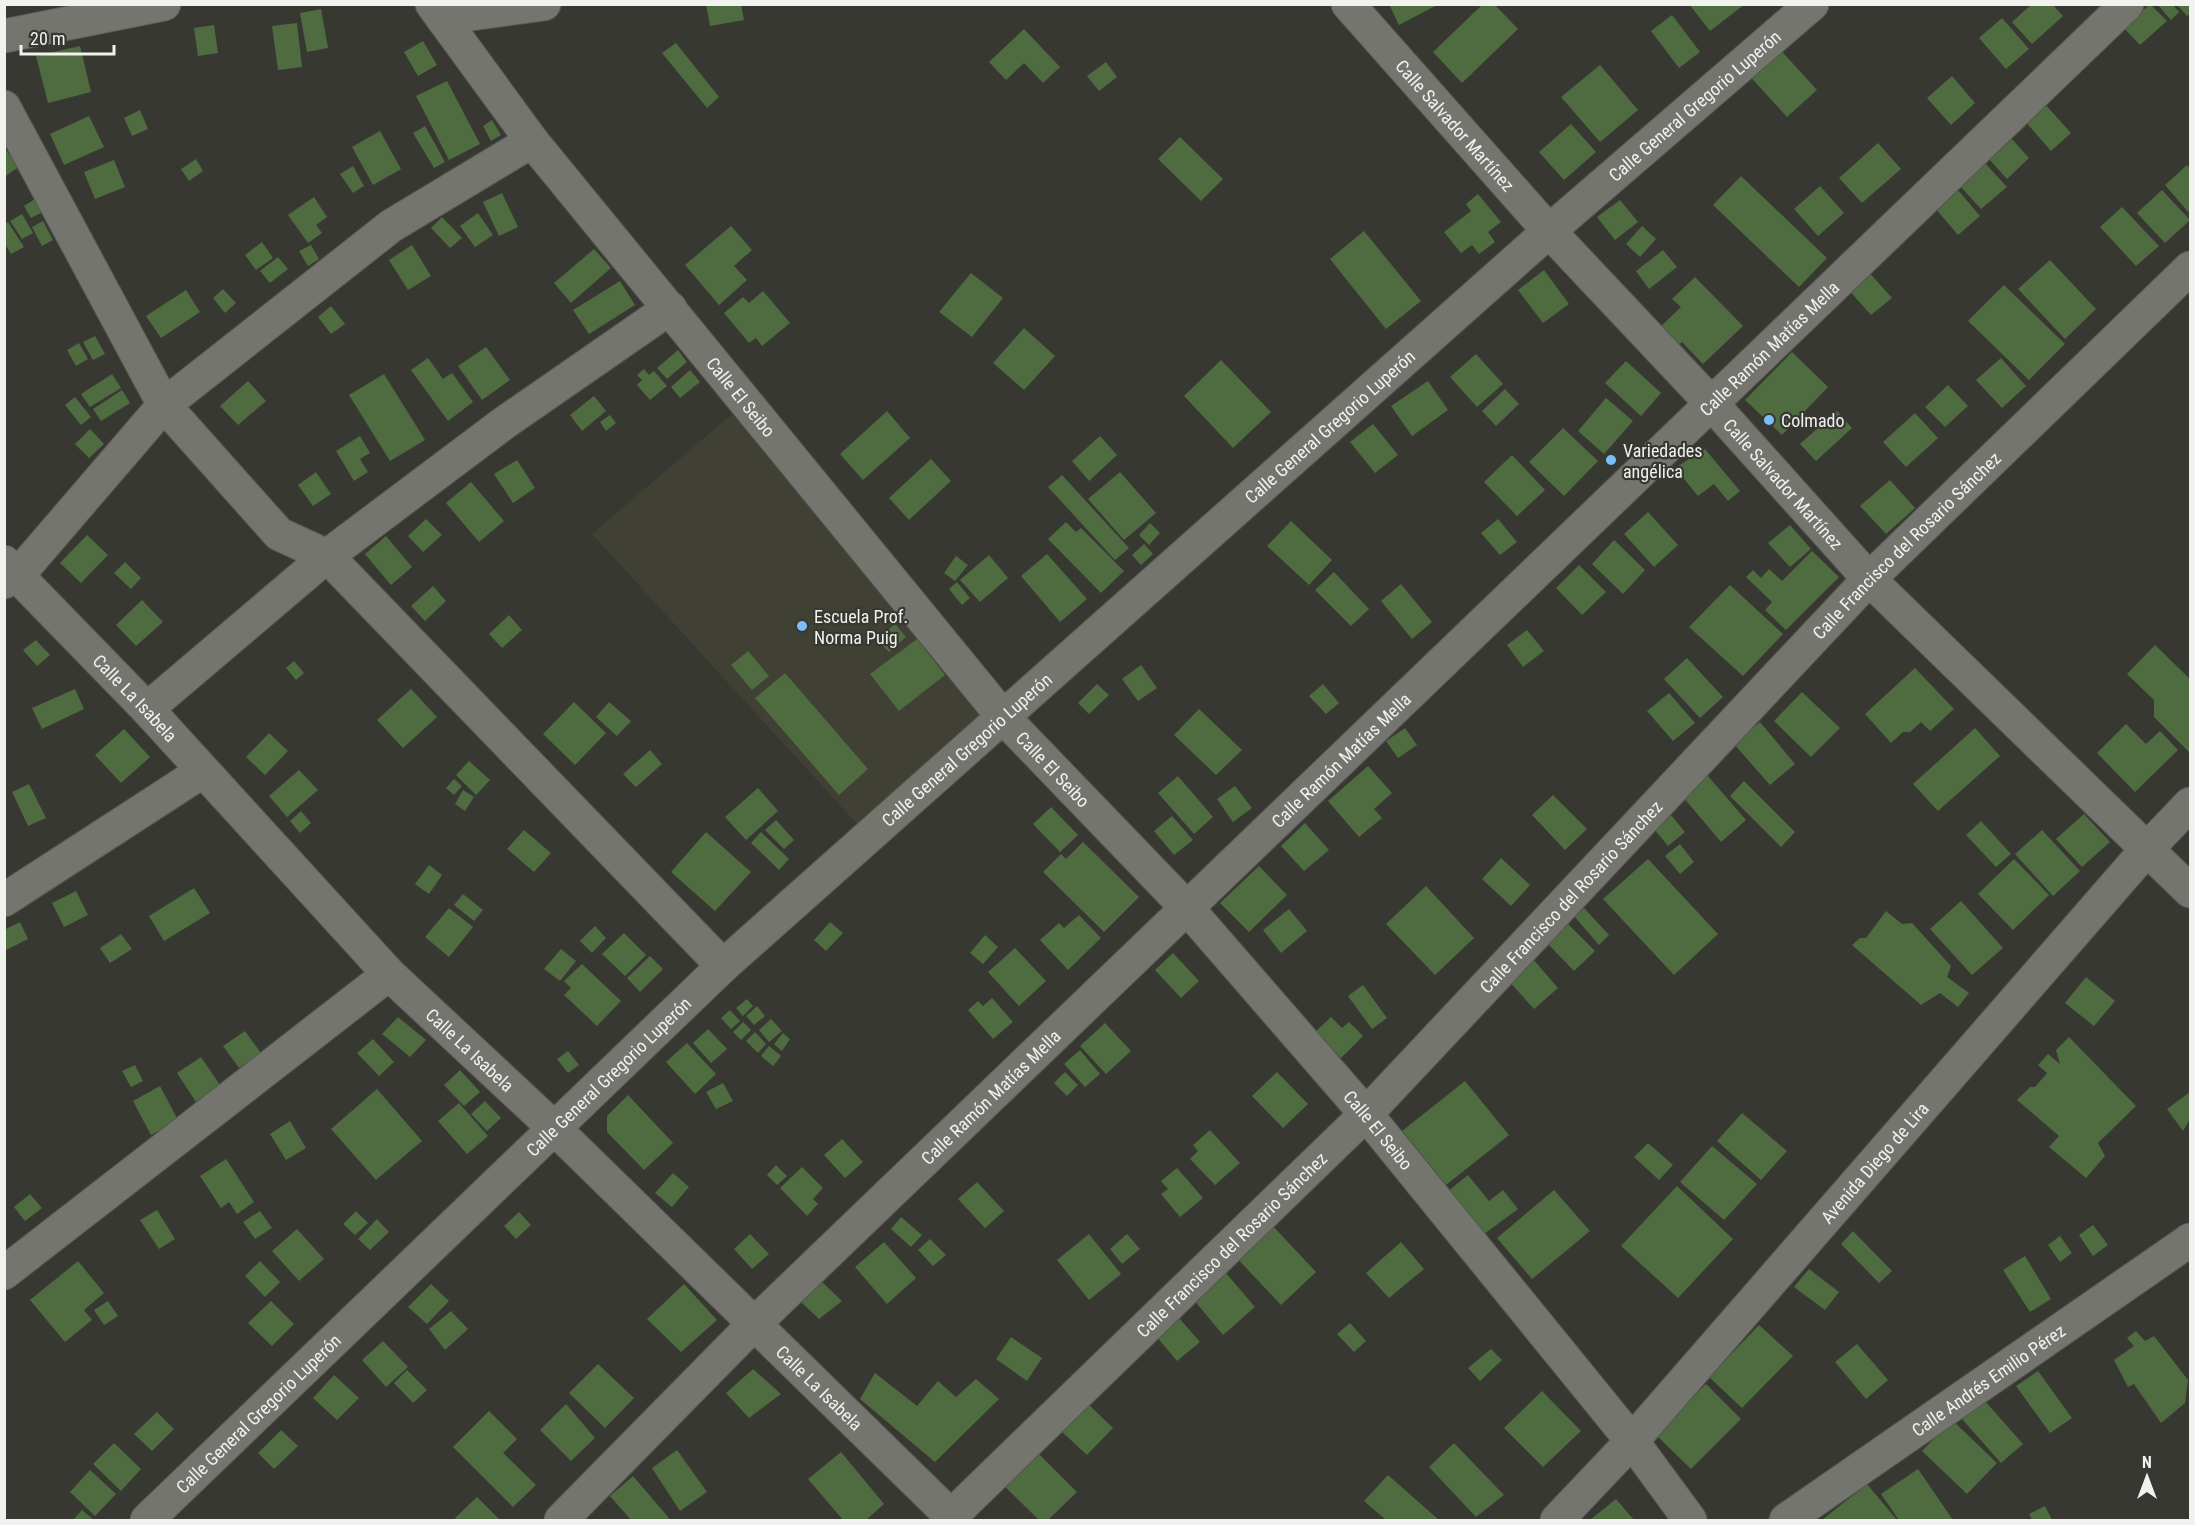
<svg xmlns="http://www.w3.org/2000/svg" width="2195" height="1525" viewBox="0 0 2195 1525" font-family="'Roboto Condensed',sans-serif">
<rect width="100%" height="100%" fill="#383833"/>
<!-- built -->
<path fill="#404035" d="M746,402L1004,718L869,837L592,534Z"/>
<!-- building -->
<path fill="#4f6b40" d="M706,4H741L744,20L710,26Z
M1389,4H1439L1399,25Z
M1483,4H1494L1518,29L1462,83L1433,52Z
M1689,4H1745L1710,31Z
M2032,4H2052L2063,16L2032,44L2012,22Z
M2150,4L2167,21L2140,45L2124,28Z
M2157,4H2172L2179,12L2171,20Z
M2177,5H2190V13L2187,16Z
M321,9L328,48L307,52L300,13Z
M1672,15L1700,52L1679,68L1651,31Z
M2002,18L2029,49L2006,69L1979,38Z
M297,23L302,67L278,70L272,26Z
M214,25L218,53L198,56L194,28Z
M1024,29L1060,67L1043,83L1024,63L1006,80L989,62Z
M423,41L437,65L418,76L404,52Z
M676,43L719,97L707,108L662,53Z
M1776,45L1817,90L1787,117L1746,72Z
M80,46L91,92L48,103L36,56Z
M1106,62L1117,77L1099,91L1087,76Z
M1600,65L1638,110L1600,142L1561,97Z
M1952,76L1975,103L1951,125L1927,98Z
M447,81L480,144L449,160L416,96Z
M2044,103L2071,133L2051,151L2024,120Z
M140,110L148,129L132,136L124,118Z
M89,116L104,147L64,165L50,134Z
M492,120L501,135L491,141L483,126Z
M1571,124L1596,152L1564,180L1539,152Z
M425,126L445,162L434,168L413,133Z
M380,131L401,169L373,185L352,147Z
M1180,137L1223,179L1201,201L1158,159Z
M2012,139L2029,158L2007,179L1989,159Z
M1878,143L1901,169L1862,203L1839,178Z
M4,147L19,167L4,177Z
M196,159L203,171L189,181L181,169Z
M114,160L125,187L95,199L84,172Z
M1985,163L2007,187L1981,209L1959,185Z
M2187,165L2190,169V214L2165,185Z
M353,166L364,186L353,193L340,174Z
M1741,176L1827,258L1799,287L1713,205Z
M1820,186L1844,213L1818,236L1794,209Z
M1957,189L1980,216L1958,235L1935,208Z
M2162,190L2190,220L2165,243L2137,213Z
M502,193L518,227L499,236L483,202Z
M1478,194L1501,222L1488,232L1495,242L1479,254L1472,245L1461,253L1444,232L1471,211L1466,204Z
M314,197L327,217L316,225L322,233L308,243L288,215Z
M35,199L43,212L31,218L24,206Z
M1620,200L1638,222L1615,240L1597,217Z
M2122,207L2159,246L2136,266L2100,227Z
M478,213L493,235L475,247L460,226Z
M22,214L33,233L22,239L10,221Z
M442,217L462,238L450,248L431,228Z
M43,221L53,240L42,246L32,227Z
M8,222L24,247L11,254L5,244V224Z
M731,226L752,250L734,266L747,280L719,305L685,265Z
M1642,226L1656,239L1640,257L1626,244Z
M1364,231L1421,301L1386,329L1330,259Z
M262,242L273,258L256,270L245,255Z
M311,245L319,259L308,266L299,251Z
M412,245L431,276L408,290L389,260Z
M594,249L611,268L571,303L554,283Z
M1663,250L1677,267L1649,289L1636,271Z
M278,257L288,269L270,283L260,271Z
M2050,260L2096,309L2065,339L2018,289Z
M1866,269L1892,298L1871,315L1846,287Z
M1544,270L1569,304L1543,323L1518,290Z
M971,273L1003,298L972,337L939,312Z
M1695,277L1743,326L1703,364L1682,342L1672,351L1654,333L1681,307L1672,299Z
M620,281L635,305L589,334L573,310Z
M2004,285L2065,344L2029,380L1968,321Z
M223,289L236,303L225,313L213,298Z
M186,290L200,312L161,338L146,316Z
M763,291L790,323L762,346L756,338L749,343L724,313L743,297L749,303Z
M331,306L345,324L331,334L318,317Z
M1024,328L1055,356L1024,390L993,363Z
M95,336L105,354L93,360L83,342Z
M79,343L88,359L76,366L67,350Z
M486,347L510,380L482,400L458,366Z
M678,350L687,362L667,379L657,368Z
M1792,352L1828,387L1782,435L1745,400Z
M1476,354L1503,384L1477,407L1450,377Z
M428,358L443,379L452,373L473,402L448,421L411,370Z
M2001,358L2026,386L2002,408L1976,380Z
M1221,360L1271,412L1233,448L1184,396Z
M1626,361L1661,393L1641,416L1605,383Z
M644,369L649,375L654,371L667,386L650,400L637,385L642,380L637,375Z
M690,370L700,382L680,398L671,387Z
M112,374L121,388L90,407L81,394Z
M384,374L425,440L390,461L349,395Z
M248,381L266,401L238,425L220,406Z
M1428,381L1448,410L1412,436L1391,406Z
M1948,385L1968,406L1945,427L1925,407Z
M1505,389L1519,404L1496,426L1482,411Z
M122,390L130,403L101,421L93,409Z
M594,396L606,411L582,431L570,415Z
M75,397L91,417L81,425L65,405Z
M1606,398L1633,421L1604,454L1578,431Z
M887,411L910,438L863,480L840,454Z
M1837,411L1852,428L1816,461L1800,444Z
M1915,413L1938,438L1906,467L1883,442Z
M610,415L616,423L606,431L600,422Z
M1373,424L1398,455L1375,473L1350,442Z
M1563,428L1598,461L1564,496L1529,462Z
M90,429L104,444L89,458L75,444Z
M360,436L370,453L360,459L368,472L354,481L336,451Z
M1100,436L1117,455L1089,481L1072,461Z
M1705,449L1740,491L1728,501L1714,484L1698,496L1675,468Z
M1512,455L1545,490L1517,516L1484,482Z
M931,459L951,481L909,520L889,498Z
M517,460L535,488L513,503L494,474Z
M316,472L331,494L313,506L298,485Z
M1120,472L1156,513L1124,540L1088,499Z
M1062,475L1129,548L1115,560L1048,487Z
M1890,480L1915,508L1886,534L1860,506Z
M471,482L504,521L479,542L446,503Z
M1648,512L1678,545L1654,567L1624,534Z
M426,519L442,535L423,552L408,536Z
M1498,519L1517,542L1500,555L1481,533Z
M1291,521L1332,560L1309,585L1267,546Z
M1066,522L1076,532L1081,528L1124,571L1101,593L1048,539Z
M1150,523L1160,533L1149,545L1139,535Z
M1790,525L1811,549L1790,567L1768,543Z
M87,535L108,555L81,583L60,563Z
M386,536L412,567L391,585L365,554Z
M1614,540L1645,570L1623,594L1592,564Z
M1144,544L1153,554L1141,565L1132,555Z
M1812,551L1839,577L1786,630L1765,610L1772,602L1746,577L1753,570L1761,578L1769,569L1782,581Z
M1047,554L1087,599L1060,622L1021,576Z
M989,555L1008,578L980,602L960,580Z
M956,556L968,565L955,581L944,573Z
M125,562L141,578L131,589L114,573Z
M1579,565L1606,592L1582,615L1556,588Z
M1334,572L1369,609L1351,626L1315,590Z
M957,582L970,598L962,605L949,589Z
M1401,584L1432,622L1412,639L1381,601Z
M1730,585L1783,634L1743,676L1689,627Z
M433,586L446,601L425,621L411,606Z
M142,600L163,622L136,646L116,625Z
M509,615L522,630L502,648L489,634Z
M895,624L906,637L889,652L877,640Z
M1527,630L1544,651L1523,667L1507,645Z
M917,639L945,675L899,711L870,674Z
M36,640L50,655L37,666L23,650Z
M2155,645L2190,679V753L2154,717V700L2127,674Z
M748,651L769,676L752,690L731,665Z
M1687,658L1723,697L1700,718L1664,679Z
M294,661L304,673L296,680L286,668Z
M1141,665L1157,688L1138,701L1122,679Z
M1915,668L1954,709L1930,731L1921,722L1910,732H1903L1891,743L1865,714Z
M785,673L868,769L839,795L755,698Z
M1097,684L1109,695L1089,714L1078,703Z
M1323,684L1339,703L1326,714L1309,696Z
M75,689L84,709L42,729L32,708Z
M411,689L437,717L403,748L377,720Z
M1802,692L1840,728L1811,757L1774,721Z
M1669,693L1695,723L1673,741L1647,711Z
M574,702L606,733L575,765L543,734Z
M609,702L631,721L617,736L596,717Z
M1199,709L1242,750L1216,775L1174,735Z
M1760,722L1795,764L1770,785L1734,744Z
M2126,724L2146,744L2160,731L2178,750L2135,792L2097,753Z
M1405,728L1417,745L1398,758L1386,741Z
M1975,728L2000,756L1938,811L1913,784Z
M124,729L150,757L121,783L95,755Z
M269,733L288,751L265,775L246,757Z
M650,750L662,764L636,787L623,774Z
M469,761L490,780L476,795L456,775Z
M1368,766L1392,793L1374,809L1382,818L1359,837L1328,801Z
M299,770L318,790L287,817L269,796Z
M1707,775L1746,820L1721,842L1683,797Z
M1178,776L1213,817L1194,834L1158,793Z
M454,779L462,786L454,795L446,788Z
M1744,781L1795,832L1781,847L1730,796Z
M29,784L46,818L28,826L12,792Z
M1235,786L1252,808L1233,822L1217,799Z
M758,788L778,811L746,840L725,817Z
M463,790L474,797L465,811L455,804Z
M1553,795L1587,829L1565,850L1532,815Z
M1051,807L1078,835L1060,852L1033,824Z
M301,811L311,823L300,833L290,821Z
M2084,814L2110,842L2082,867L2056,839Z
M1671,815L1685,832L1668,846L1654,829Z
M1172,816L1193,840L1174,855L1154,831Z
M776,820L794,840L784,849L765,830Z
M1981,821L2011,854L1996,867L1966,835Z
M1305,823L1329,850L1304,871L1281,846Z
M524,830L551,853L534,872L507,849Z
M2042,830L2080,871L2053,896L2015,854Z
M706,832L751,872L715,911L671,872Z
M761,832L789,859L779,870L751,843Z
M1083,842L1139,897L1104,932L1043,872L1061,854L1066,859Z
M1680,844L1694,862L1680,874L1665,856Z
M1501,858L1530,885L1511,906L1482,879Z
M1648,859L1718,934L1674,975L1603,899Z
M2014,859L2049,895L2013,930L1978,894Z
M429,865L442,875L429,894L415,884Z
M1259,866L1287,895L1249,932L1220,903Z
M1426,886L1474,938L1435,975L1386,924Z
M194,888L210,913L164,941L149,916Z
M76,891L88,915L64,927L52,903Z
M463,894L483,910L474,921L454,905Z
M1961,901L2003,948L1972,975L1930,929Z
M449,908L473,927L449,957L425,937Z
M1584,908L1609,935L1599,945L1574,916Z
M1289,909L1307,931L1281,953L1263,930Z
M1886,911L1902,924L1912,923L1951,966L1947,977L1969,993L1958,1007L1940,993L1921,1005L1852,945L1860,938H1866Z
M1079,915L1101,938L1068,970L1040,940L1059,923L1064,928Z
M20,922L28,939L4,951V930Z
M830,922L843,933L826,951L814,940Z
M1568,924L1595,951L1574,971L1548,944Z
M595,926L606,938L592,953L580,941Z
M624,933L646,955L625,976L602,954Z
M121,934L132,949L110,963L100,948Z
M985,935L998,947L983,964L970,953Z
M1015,948L1046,981L1019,1006L988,972Z
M561,949L576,961L560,981L544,969Z
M1173,953L1199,981L1181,998L1155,970Z
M650,956L663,969L640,992L627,978Z
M1532,958L1558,988L1534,1009L1507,979Z
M582,964L621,1001L597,1026L564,995L571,988L564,981Z
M2086,977L2115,1001L2094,1026L2065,1003Z
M1363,985L1387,1018L1372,1029L1348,996Z
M992,998L1013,1022L993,1039L968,1010L978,1001L983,1006Z
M747,999L753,1006L743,1016L736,1008Z
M757,1006L765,1016L754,1025L746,1016Z
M730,1010L740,1021L731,1029L721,1018Z
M398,1017L426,1040L410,1057L382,1034Z
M1331,1017L1342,1028L1349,1022L1363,1036L1341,1058L1315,1032Z
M771,1019L782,1031L769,1042L759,1030Z
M743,1022L751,1030L741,1040L733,1032Z
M1105,1023L1131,1051L1106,1074L1080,1046Z
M708,1029L727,1049L711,1063L693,1043Z
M245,1031L261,1053L239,1068L223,1046Z
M755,1032L766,1044L758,1053L746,1041Z
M783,1033L790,1039L782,1051L774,1044Z
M2069,1037L2136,1106L2098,1143L2105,1156L2086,1178L2049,1147L2059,1136L2017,1100L2030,1087H2035L2047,1073L2038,1065L2048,1054L2060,1064L2056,1050Z
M373,1039L394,1062L379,1076L357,1053Z
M687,1043L716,1074L695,1094L666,1062Z
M769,1046L781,1056L773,1066L761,1056Z
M1080,1050L1100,1074L1085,1087L1064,1064Z
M568,1051L579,1065L568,1073L557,1059Z
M201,1057L220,1085L196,1102L177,1073Z
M135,1065L143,1081L131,1087L122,1071Z
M460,1070L480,1092L464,1106L444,1085Z
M1065,1072L1078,1085L1067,1096L1054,1083Z
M1277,1072L1308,1104L1283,1128L1252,1096Z
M1465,1081L1509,1135L1446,1185L1402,1131Z
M723,1083L733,1101L716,1109L706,1092Z
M160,1086L178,1120L151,1135L133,1101Z
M377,1089L422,1141L376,1180L331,1129Z
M2190,1092V1119L2183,1131L2167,1109Z
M628,1095L673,1143L644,1170L607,1132V1116Z
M485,1101L501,1118L487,1131L471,1114Z
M459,1103L488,1136L467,1154L438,1121Z
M1742,1113L1787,1151L1761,1180L1717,1141Z
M290,1121L306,1148L286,1160L270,1134Z
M1210,1130L1240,1163L1215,1185L1190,1159L1198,1151L1193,1145Z
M842,1139L863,1162L845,1178L824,1155Z
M1648,1143L1673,1165L1659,1180L1634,1157Z
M1712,1146L1757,1184L1724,1220L1680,1182Z
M226,1159L254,1202L237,1214L229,1202L221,1208L200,1176Z
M776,1165L787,1176L777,1185L767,1175Z
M802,1167L823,1188L813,1199L818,1204L807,1216L780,1188Z
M1177,1168L1203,1198L1180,1217L1161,1194L1168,1189L1161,1181Z
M673,1173L689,1187L672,1207L655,1193Z
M1468,1175L1489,1201L1503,1190L1518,1209L1476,1240L1442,1196Z
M977,1182L1004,1211L985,1228L958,1199Z
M1677,1186L1733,1239L1678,1298L1621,1246Z
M1554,1190L1590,1231L1532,1279L1497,1238Z
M30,1194L42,1208L25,1221L14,1207Z
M157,1210L175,1239L159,1249L140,1220Z
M260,1211L272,1228L255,1239L243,1222Z
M356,1211L368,1223L355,1235L343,1224Z
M519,1212L531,1225L516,1239L504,1226Z
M901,1217L922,1235L911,1247L891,1229Z
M377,1219L389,1232L370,1250L358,1239Z
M1269,1222L1316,1272L1281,1305L1233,1254Z
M2093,1225L2108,1245L2093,1256L2079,1235Z
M297,1229L324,1259L299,1281L272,1251Z
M1853,1231L1892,1271L1879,1283L1841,1244Z
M750,1234L769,1254L752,1269L734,1249Z
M1089,1234L1121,1274L1089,1300L1057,1260Z
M1127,1234L1140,1249L1122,1264L1110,1249Z
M2060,1236L2072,1253L2060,1262L2048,1245Z
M930,1239L946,1255L933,1266L918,1250Z
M884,1242L916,1278L887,1304L855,1267Z
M1401,1242L1424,1269L1389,1298L1366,1273Z
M2025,1256L2051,1299L2030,1312L2003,1270Z
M78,1261L104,1293L84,1310L92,1320L65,1342L30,1300Z
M260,1261L280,1282L265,1297L245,1276Z
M1220,1266L1255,1307L1223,1335L1188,1293Z
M1809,1269L1839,1292L1825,1310L1794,1287Z
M822,1282L842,1301L819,1319L800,1301Z
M431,1284L449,1301L427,1324L408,1307Z
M684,1284L717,1320L681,1352L647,1319Z
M108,1301L118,1316L104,1325L94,1310Z
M271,1301L294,1324L272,1346L248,1323Z
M451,1311L468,1329L445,1350L429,1329Z
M1173,1311L1200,1342L1177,1361L1151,1330Z
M1350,1323L1366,1341L1354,1352L1337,1334Z
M1759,1325L1793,1356L1742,1408L1709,1377Z
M2136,1331L2145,1341L2154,1336L2188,1380L2185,1403L2161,1423L2134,1384L2128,1387L2114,1360L2134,1346L2127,1338Z
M1011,1337L1042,1358L1027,1381L996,1359Z
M383,1341L408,1367L386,1387L362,1360Z
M1857,1344L1888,1380L1866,1399L1835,1362Z
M1491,1349L1502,1360L1480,1381L1468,1368Z
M598,1364L634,1398L605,1428L569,1393Z
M753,1369L781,1394L749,1418L726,1393Z
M407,1370L427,1390L413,1403L394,1383Z
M2038,1371L2072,1418L2050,1433L2016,1386Z
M875,1373L917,1406L938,1381L956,1397L976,1379L999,1399L935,1462L860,1399Z
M334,1375L359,1398L337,1420L313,1398Z
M1706,1384L1741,1419L1691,1469L1655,1434Z
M1542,1391L1581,1431L1543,1467L1504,1428Z
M1984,1400L2023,1444L2001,1463L1962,1419Z
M1087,1403L1113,1428L1087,1455L1060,1430Z
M566,1404L595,1438L571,1461L540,1430Z
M489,1411L517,1439L503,1453L536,1485L513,1507L453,1447Z
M157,1412L174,1429L152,1451L134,1434Z
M1952,1420L1997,1463L1967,1494L1922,1451Z
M281,1430L298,1446L274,1469L258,1453Z
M114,1443L141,1469L121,1491L93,1464Z
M1454,1443L1504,1495L1476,1517L1429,1467Z
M1033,1448L1077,1492L1048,1520H1039L1000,1482Z
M677,1450L707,1492L680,1511L652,1468Z
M841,1452L884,1504L866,1520H843L808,1479Z
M1918,1469L1953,1520H1899L1881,1494Z
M90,1470L116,1494L95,1516L70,1492Z
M1388,1475L1439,1520H1386L1364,1501Z
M633,1476L669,1518L667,1520H631L610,1496Z
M1867,1484L1897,1520H1822Z
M477,1497L500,1520H457L455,1518Z
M1616,1499L1634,1520H1590Z
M2045,1506L2052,1520H2032L2029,1514Z
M82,1510L94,1520L74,1519Z"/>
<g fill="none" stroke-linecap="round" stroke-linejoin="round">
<defs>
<g id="minor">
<path id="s1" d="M432,4L532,141L1004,718L1188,909L1366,1114L1632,1441L1690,1520"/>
<path id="s2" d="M1348,4L1549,231L1712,404L1869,579L2190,891"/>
<path d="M442,18L544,4"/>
<path d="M4,36L164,4"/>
<path d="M4,107L164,405L391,226L532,141"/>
<path id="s3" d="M4,562L147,709L389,974L553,1127L955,1520"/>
<path d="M4,582L18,575L164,405L279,534L327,556L723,966"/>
<path d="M147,709L327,556L504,423L670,308"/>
<path d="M4,900L203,771"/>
<path d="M4,1273L389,974"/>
<path id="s4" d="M147,1520L723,966L1549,231L1812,4"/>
<path id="s5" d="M561,1520L753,1325L2127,4"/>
<path id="s6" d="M947,1520L1366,1114L1869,579L2190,268"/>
<path id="s7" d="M1557,1520L1632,1441L2147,849L2190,804"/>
<path id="s8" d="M1786,1520L2190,1240"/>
</g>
</defs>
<!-- minor casing -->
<use href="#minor" stroke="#565652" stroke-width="35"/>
<!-- minor -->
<use href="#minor" stroke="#757570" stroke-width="33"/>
</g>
<!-- markers -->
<g fill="#7abff8" stroke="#383833" stroke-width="2">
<circle cx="1769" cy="420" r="6"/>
<circle cx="1611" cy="460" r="6"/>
<circle cx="802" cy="626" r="6"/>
</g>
<g text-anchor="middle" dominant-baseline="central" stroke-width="4.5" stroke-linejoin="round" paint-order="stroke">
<!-- street labels -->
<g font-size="18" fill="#f1f1ee" stroke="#383833">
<text stroke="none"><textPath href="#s4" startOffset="2097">Calle General Gregorio Luperón</textPath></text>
<text stroke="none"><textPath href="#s2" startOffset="162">Calle Salvador Martínez</textPath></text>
<text stroke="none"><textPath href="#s5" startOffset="1683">Calle Ramón Matías Mella</textPath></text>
<text stroke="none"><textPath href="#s1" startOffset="500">Calle El Seibo</textPath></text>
<text stroke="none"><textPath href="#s4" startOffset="1611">Calle General Gregorio Luperón</textPath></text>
<text stroke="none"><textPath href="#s2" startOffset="648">Calle Salvador Martínez</textPath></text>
<text stroke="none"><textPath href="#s6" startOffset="1368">Calle Francisco del Rosario Sánchez</textPath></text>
<text stroke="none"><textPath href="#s3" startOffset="189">Calle La Isabela</textPath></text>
<text stroke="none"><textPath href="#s4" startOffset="1125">Calle General Gregorio Luperón</textPath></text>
<text stroke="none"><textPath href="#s5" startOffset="1089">Calle Ramón Matías Mella</textPath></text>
<text stroke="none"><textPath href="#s1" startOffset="986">Calle El Seibo</textPath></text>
<text stroke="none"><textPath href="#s6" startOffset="882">Calle Francisco del Rosario Sánchez</textPath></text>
<text stroke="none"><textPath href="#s3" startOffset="675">Calle La Isabela</textPath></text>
<text stroke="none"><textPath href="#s4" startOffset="640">Calle General Gregorio Luperón</textPath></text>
<text stroke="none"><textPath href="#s5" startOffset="603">Calle Ramón Matías Mella</textPath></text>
<text stroke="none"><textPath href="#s1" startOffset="1472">Calle El Seibo</textPath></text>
<text stroke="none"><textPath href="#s7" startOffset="478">Avenida Diego de Lira</textPath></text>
<text stroke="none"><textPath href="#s6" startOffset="396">Calle Francisco del Rosario Sánchez</textPath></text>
<text stroke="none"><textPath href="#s8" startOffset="246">Calle Andrés Emilio Pérez</textPath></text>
<text stroke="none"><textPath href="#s3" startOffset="1161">Calle La Isabela</textPath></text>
<text stroke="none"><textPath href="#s4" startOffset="154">Calle General Gregorio Luperón</textPath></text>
</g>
<!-- poi labels -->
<g font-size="18" fill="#f1f1ee" stroke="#383833" text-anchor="start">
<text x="1781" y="420">Colmado</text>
<text x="1623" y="450">Variedades<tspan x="1623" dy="21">angélica</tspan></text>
<text x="814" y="616">Escuela Prof.<tspan x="814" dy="21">Norma Puig</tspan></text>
</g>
</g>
<!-- border -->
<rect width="2195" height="1525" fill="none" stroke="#f1f1ee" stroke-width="12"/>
<!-- north arrow -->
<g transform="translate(2147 1477)" stroke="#383833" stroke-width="4.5" paint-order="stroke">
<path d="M0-4.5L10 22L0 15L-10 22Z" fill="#f1f1ee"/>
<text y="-9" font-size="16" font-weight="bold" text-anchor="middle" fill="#f1f1ee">N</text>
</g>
<!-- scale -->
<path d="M21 45v9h93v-9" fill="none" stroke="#f1f1ee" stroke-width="3"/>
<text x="30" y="45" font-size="18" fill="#f1f1ee" stroke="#383833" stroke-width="4.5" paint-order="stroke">20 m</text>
</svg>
